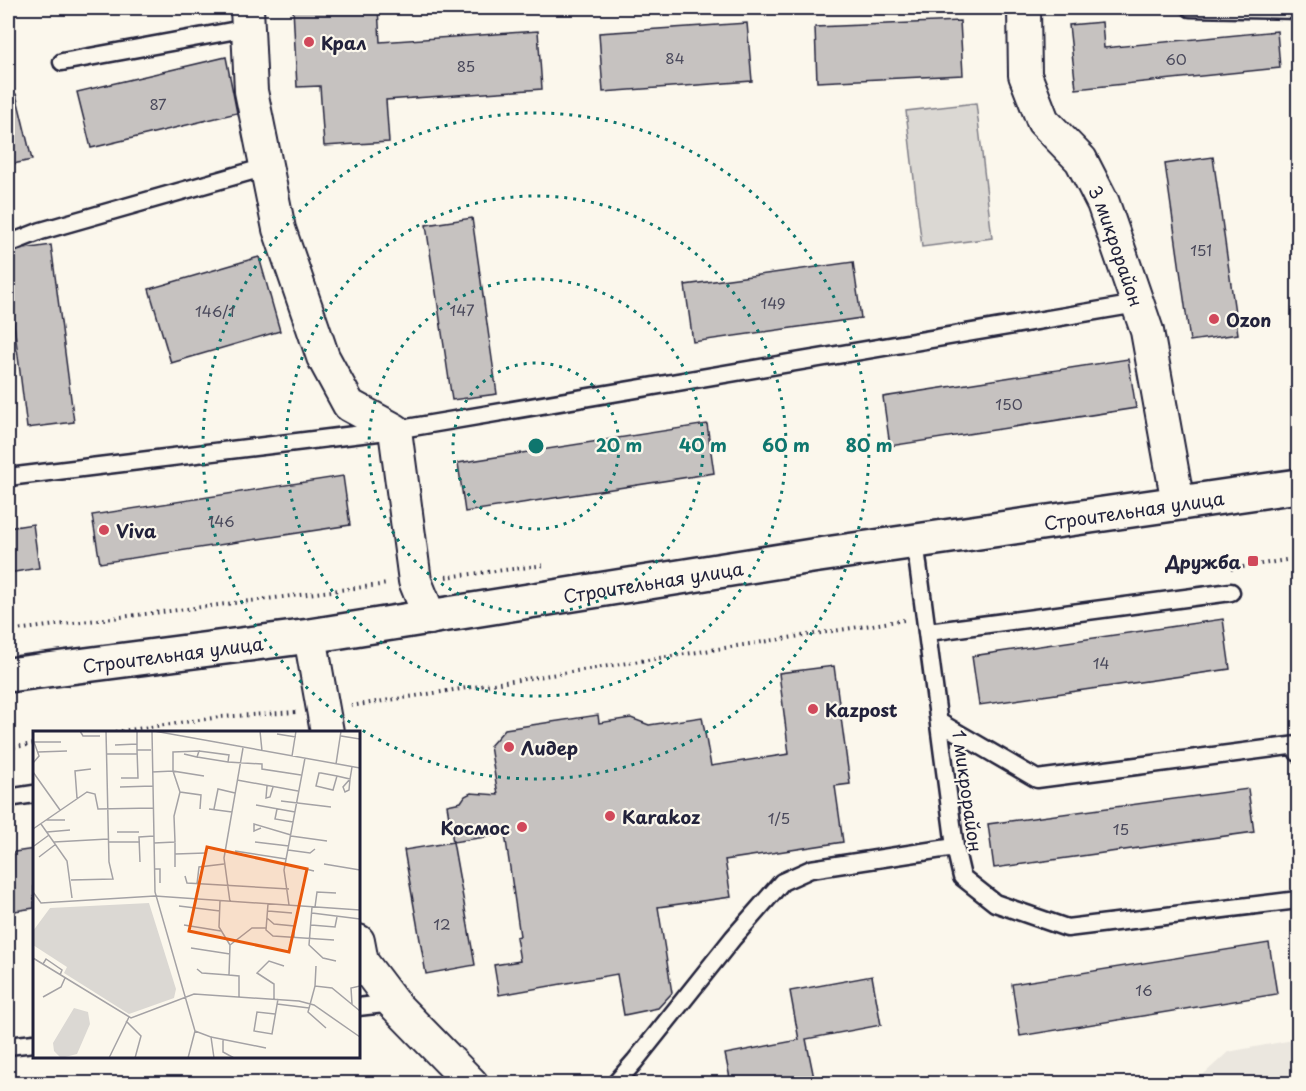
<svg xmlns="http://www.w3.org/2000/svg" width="1306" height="1091" viewBox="0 0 1306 1091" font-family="'Playpen Sans',sans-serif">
<rect width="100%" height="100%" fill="#fbf7ec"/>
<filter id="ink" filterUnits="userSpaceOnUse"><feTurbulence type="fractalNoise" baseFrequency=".0167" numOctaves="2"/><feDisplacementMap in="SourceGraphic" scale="12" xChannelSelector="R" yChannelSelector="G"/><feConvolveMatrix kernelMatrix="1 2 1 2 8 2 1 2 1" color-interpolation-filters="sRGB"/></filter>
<g filter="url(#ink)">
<!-- built -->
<path fill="#ebe7df" d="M1298,1039V1083L1193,1084L1228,1052Z"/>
<!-- green -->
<path fill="#dbd8d3" stroke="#7e7d87" stroke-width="1.5" d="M976,103L992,238L922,247L906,111Z"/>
<!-- building -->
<path fill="#c6c2c0" stroke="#22223b" stroke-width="1.5" d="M293,8H378L380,42L538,31L542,89L386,100L389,142L324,146L320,86L297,87Z
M960,21L963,75L817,82L815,27Z
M1102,22L1104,48L1277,31L1280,68L1076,89L1069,25Z
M747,23L752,81L603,92L599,33Z
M226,57L237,113L91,148L77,92Z
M16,94L32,160L8,165V95Z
M1213,157L1238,334L1190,341L1165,164Z
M472,218L497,394L452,400L426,225Z
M51,245L74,422L27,428L8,276V254L24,249Z
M259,257L280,331L171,363L149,289Z
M853,262L861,318L693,342L685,285Z
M1128,359L1136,408L890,446L883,397Z
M707,424L714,473L465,512L458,463Z
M343,476L350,525L100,563L92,515Z
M33,524L39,568L8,573V528Z
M1223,619L1230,669L979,705L972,656Z
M834,666L850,784L835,786L843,842L725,860L731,897L658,907L672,993L658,1008L624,1015L617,974L499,995L494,965L520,961L516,937L520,936L505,834L453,842L447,805L461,802L465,796L471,793L498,795L490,746L505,729L598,715L599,723L631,718L649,725L702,717L711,766L789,754L779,673Z
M1248,789L1254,832L994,868L988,824Z
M453,842L475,965L426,974L404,850Z
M34,849V908L8,912V853Z
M1269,943L1277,994L1020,1036L1012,984Z
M872,976L881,1025L806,1039L815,1083H731L725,1054L799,1040L790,991Z"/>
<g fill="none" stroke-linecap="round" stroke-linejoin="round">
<defs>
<path id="lane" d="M1190,8L1298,10
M62,62L248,28
M8,244L41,231L266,167
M8,477L395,430L1137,304
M915,541L955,847L962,877L995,903L1067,928L1298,900
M928,632L1231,592
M939,722L1037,779L1297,745L1298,753
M8,798L34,794
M358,1007L393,1003
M8,1046L34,1043
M615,1084L635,1061L733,938L782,882L811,869L955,847"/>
<g id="street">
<path d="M247,8L251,91L279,229L323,357L349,405L395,430L415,581L430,618"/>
<path id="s1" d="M1024,8L1025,75L1043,121L1081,160L1103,203L1147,331L1178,503"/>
<path d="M310,636L327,732"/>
<path d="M358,941L362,962L393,1003L472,1084"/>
</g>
<g id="secondary">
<path id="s2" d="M8,675L310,636L812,556L1298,486"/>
</g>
</defs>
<!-- lane casing -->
<use href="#lane" stroke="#22223b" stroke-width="21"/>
<!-- street casing -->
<use href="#street" stroke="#22223b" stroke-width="36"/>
<!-- secondary casing -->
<use href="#secondary" stroke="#22223b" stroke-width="38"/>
<!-- path -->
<path stroke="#22223b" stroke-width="4" stroke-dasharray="1.5 4.5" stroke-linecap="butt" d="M1231,569L1298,558
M446,577L546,565
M8,631L388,584
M351,706L904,620
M115,732L220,717L296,712
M8,748L34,744"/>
<!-- lane -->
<use href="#lane" stroke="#fbf7ec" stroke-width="16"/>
<!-- street -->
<use href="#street" stroke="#fbf7ec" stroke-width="32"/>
<!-- secondary -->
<use href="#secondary" stroke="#fbf7ec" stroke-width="33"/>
</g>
</g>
<!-- distance rings -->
<g fill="none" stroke="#0f766e" stroke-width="3" stroke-dasharray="3 6">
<circle cx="536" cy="446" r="83"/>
<circle cx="536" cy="446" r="167"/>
<circle cx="536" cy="446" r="250"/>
<circle cx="536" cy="446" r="333"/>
</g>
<!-- markers -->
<g fill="#d1495b" stroke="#fbf7ec" stroke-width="2">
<circle cx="309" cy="42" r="6"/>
<circle cx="1214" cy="319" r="6"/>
<circle cx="104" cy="530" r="6"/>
<rect x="1247" y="555" width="12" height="12" rx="3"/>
<circle cx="813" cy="709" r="6"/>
<circle cx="509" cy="747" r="6"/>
<circle cx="610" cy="816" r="6"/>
<circle cx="522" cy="827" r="6"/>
</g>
<g text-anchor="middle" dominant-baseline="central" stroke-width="4.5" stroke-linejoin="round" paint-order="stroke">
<!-- number labels -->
<g font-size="15" fill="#4b4a5c">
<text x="675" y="57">84</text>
<text x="1176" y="58">60</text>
<text x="466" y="65">85</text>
<text x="158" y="103">87</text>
<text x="1201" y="249">151</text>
<text x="773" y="302">149</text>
<text x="462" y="309">147</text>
<text x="215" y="310">146/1</text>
<text x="1009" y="403">150</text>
<text x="221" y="520">146</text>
<text x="1101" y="662">14</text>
<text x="779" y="817">1/5</text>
<text x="1121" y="828">15</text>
<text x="442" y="923">12</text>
<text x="1144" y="989">16</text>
</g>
<!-- poi labels -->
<g font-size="18" font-weight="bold" fill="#22223b" stroke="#fbf7ec" text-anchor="start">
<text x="321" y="42">Крал</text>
<text x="1226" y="319">Ozon</text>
<text x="116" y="530">Viva</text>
<text x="1241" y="561" text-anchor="end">Дружба</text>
<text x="825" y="709">Kazpost</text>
<text x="521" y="747">Лидер</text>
<text x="622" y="816">Кarakoz</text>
<text x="510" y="827" text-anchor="end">Космос</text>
</g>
<!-- street labels -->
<g font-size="18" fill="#22223b" stroke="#fbf7ec">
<text stroke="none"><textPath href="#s1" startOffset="264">3 микрорайон</textPath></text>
<text stroke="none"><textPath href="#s2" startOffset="1138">Строительная улица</textPath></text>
<text stroke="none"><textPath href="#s2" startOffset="652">Строительная улица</textPath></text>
<text stroke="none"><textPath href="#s2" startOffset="166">Строительная улица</textPath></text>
<text transform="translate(968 791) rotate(82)">1 микрорайон</text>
</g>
</g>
<!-- overview -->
<g transform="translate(33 731)">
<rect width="327" height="327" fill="#fbf7ec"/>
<path d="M116,172L143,258L141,267L96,283L31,242L34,236L0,214V200L17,177ZM41,277L55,281L57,293L44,323L28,327L21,320L20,312Z" fill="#dbd8d3"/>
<path fill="none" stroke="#a4a2a5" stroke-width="1.5" d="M47,0L50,5H67M119,0L122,161L162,300L155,327M121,0L327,37M227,0L229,20M104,1V19H118M244,3L263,6M308,5L327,8M1,11H28M82,14L104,13M166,20L196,24L195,31L229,33V38L268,44M5,21L34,20M74,23H104M151,23L164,26L166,20L140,21V40L171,45M259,25L263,0M164,26L195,31M0,32L6,25L1,11M303,33L308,0M0,41L27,79M119,41L140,40L147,61L168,64L167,78M304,45L300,59L283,55L286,42H288L304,45L317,48L319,36M88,47H105L104,19M317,48L316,59L312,61L310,56ZM204,49L265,60M234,55L233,67L237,66L240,56M87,56L120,55M44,67L42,40L58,38M248,70L298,76M223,74L262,81M176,78L199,81M181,78L185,58L202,62M244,78L242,88L260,91M13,89H32M8,93L34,130L39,167M228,97L221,100V93L258,104M0,98L54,61L62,63L65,78L120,77M14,101L37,99M84,101H106M258,105L294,110M21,111L75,108M76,111H107M222,111L256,115M121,112L142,111L141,85L147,61M1,115L16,104M255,119L277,122L282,118M202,120L253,128M142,123L173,122M6,126L23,113M107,131L106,106L121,105M252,133L281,140M291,133L327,139M142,136V111M121,138H127V152M152,145L154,152L256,158M38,149L80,148L76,131L73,0M164,153L166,136L191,133M0,161L8,172L122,165L327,179M187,170L186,196L197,214L196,244L206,245V266M197,171L191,127L210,17M235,173L233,199L240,205L301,209M256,174L251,139L272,27M146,175L187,180M279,176L276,214L290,227L303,230M282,176L284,161L303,162M235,180L259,182M279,182L327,188M234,187L241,193L261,195V207M151,194L188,200M278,194L302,196L304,186M197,214L219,197H233M158,217L197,223M0,227L98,287L161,263L266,270L281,274L327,306M10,233L13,228L29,239L27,244M164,238L169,242L196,244M282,255L283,235M10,266L28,256L32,247M241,268V253L224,242L236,230L251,235M244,273L276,277M319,273L318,257L327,255M242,283L224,281L221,300L239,303L245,268M93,290L108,305L102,327M293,297L275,281L282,255L299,257L327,280M162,300L178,306L181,327M178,306L233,317M190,309V321L201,327M76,327L96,286"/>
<path fill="#e8590c" fill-opacity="0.15" stroke="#e8590c" stroke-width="3" d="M174,116L274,138L256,221L156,200Z"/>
<rect width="327" height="327" fill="none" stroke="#22223b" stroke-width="3"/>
</g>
<circle cx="536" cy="446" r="9" fill="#0f766e" stroke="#fbf7ec" stroke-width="3"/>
<g font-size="18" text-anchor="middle" font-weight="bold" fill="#0f766e" stroke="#fbf7ec" stroke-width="4.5" stroke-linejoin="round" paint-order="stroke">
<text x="619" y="452">20 m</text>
<text x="703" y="452">40 m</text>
<text x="786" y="452">60 m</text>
<text x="869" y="452">80 m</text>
</g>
<!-- margin -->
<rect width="1306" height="1091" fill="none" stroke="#fbf7ec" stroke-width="30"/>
<rect x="15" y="15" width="1276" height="1061" fill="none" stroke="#22223b" stroke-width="2" filter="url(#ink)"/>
</svg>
